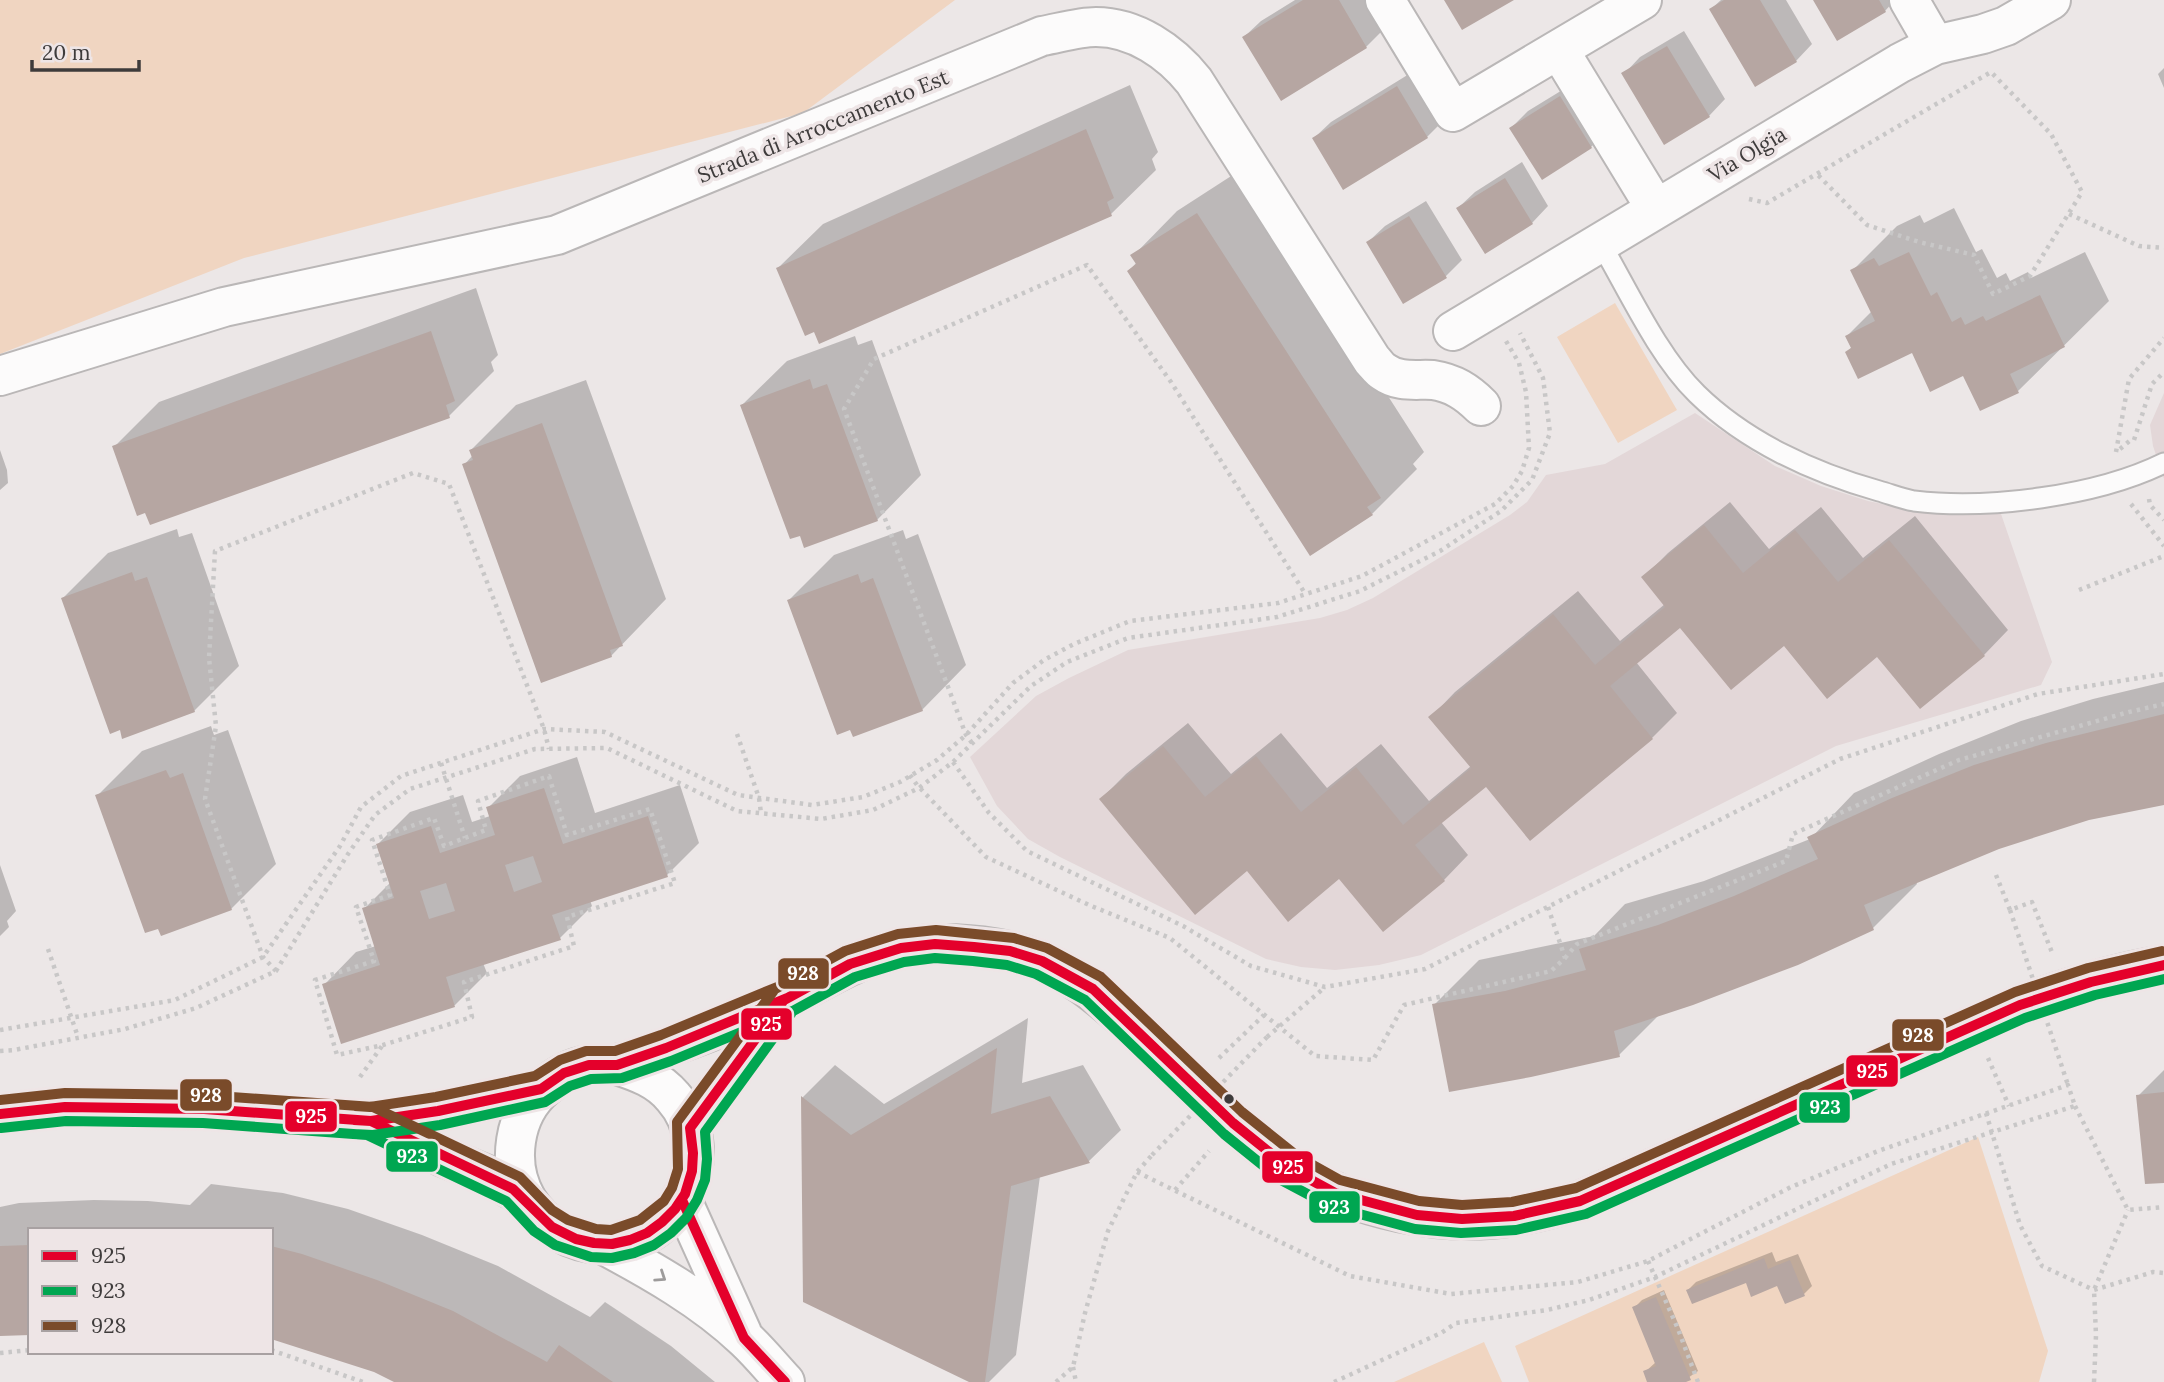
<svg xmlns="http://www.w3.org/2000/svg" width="2164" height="1382" viewBox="0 0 2164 1382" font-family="Lora,serif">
<rect width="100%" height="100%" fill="#ece7e7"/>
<!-- built -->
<path fill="#e3d7d8" d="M2164,393V479L2153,446L2150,425Z
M1695,413L1775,466L1821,486L1868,501L1906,509L1937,512L1967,514L2000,511L2052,662L2041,685L1836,746L1421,955L1379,965L1335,970L1301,967L1266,959L1060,857L1028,839L997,806L970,757L1036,696L1069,678L1128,650L1320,618L1347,610L1373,598L1510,515L1527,502L1546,475L1605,464Z"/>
<!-- green -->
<path fill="#f0d5c1" d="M0,0H955L803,113L244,258L0,354Z
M1615,303L1677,410L1618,443L1557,337Z
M1978,1137L2048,1351L2039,1382H1529L1515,1346Z
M1484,1342L1502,1382H1394Z"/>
<!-- shadow -->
<path fill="#0003" d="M1295,0H1365L1383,30L1366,47L1281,99L1244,37L1261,21Z
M1721,0H1786L1812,44L1796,61L1711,9Z
M1815,0H1895L1885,11Z
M1684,31L1725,99L1709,116L1624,74L1640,57Z
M2164,68V88L2158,74Z
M1414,71L1444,120L1427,137L1344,187L1314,138L1331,122Z
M1577,81L1608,130L1591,147L1511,128L1528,111Z
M1130,85L1158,152L1152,159L1156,170L1111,214L778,268L823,224Z
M1522,162L1548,206L1532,223L1458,208L1475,192Z
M1242,169L1424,452L1413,464L1417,469L1372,514L1129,271L1137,262L1133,256L1177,211Z
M1426,201L1462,260L1445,277L1368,242L1385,226Z
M1954,208L1976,252L1982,249L1997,278L2006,273L2010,281L2028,272L2031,278L2085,252L2109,301L2018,391L1964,373L1912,351L1847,352L1852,347L1847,336L1872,311L1852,271L1897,226L1920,215L1924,223Z
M476,288L498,355L491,362L494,371L449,416L114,447L159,402Z
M855,336L858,345L872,340L921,475L877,520L742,405L787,361Z
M586,380L666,599L611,656L464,465L473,455L471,450L516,405Z
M0,450L7,470L8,483L0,490Z
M1730,502L1769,549L1821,507L1863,558L1915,516L2008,630L1984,655H1877L1784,644L1680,625L1636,662L1677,713L1652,738L1531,838L1486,784L1441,822L1468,855L1444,880L1383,930L1339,877L1247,869L1101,799L1126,774L1188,723L1231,774L1281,733L1327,788L1381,744L1429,801L1471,766L1431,717L1455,692L1578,591L1620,641L1665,604L1643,578L1668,553Z
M177,529L179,537L192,533L239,666L194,711L63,598L108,553Z
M903,530L906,539L918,534L966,665L922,710L789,600L834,555Z
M2164,682V803L2089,819L1998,848L1916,880L1917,884L1873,928L1660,1014L1619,1055L1434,1005L1479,960L1594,936L1625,904L1704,881L1810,839L1854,793L1939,754L2021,721L2093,699Z
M211,726L214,735L228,730L276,864L231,909L97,796L142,751Z
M577,757L595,813L680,785L699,843L667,875L590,900L592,906L560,938L483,963L487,973L455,1005L342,1042L324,985L356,952L376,946L364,909L391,882L378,844L410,812L463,795L472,822L490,816L488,808L520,776Z
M0,865L16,911L7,921L9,927L0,936Z
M1028,1018L1022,1083L1083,1065L1121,1130L1089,1161L1040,1176L1016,1355L989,1382H973L805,1301L803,1097L835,1065L884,1104Z
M2164,1070V1181L2138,1096Z
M211,1184L283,1193L348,1209L422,1235L498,1266L590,1317L605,1302L671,1346L715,1382H398L375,1371L271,1337V1230H30V1333L0,1335V1207L19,1203L94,1200L148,1201L190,1205Z
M1772,1252L1776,1262L1798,1254L1812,1286L1804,1294L1778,1284L1746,1280L1688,1290L1696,1282Z
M1664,1290L1698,1371L1682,1382H1649L1645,1372L1656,1362L1634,1308L1642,1300Z"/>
<!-- building -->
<path fill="#b6a6a2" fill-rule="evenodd" d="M1303,0H1339L1367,48L1281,101L1242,37Z
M1444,0H1514L1462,30Z
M1724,0H1760L1797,62L1755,87L1709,9Z
M1813,0H1879L1886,12L1837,41Z
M1667,46L1710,117L1664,145L1621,73Z
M1397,86L1428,138L1343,190L1312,138Z
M1560,96L1592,148L1542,180L1509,128Z
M1086,129L1114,198L1107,202L1112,216L819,344L814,332L805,336L776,268Z
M1505,178L1533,224L1485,254L1456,208Z
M1197,213L1381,498L1367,507L1373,515L1310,556L1127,271L1136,264L1130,255Z
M1409,216L1447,278L1403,304L1366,242Z
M1909,252L1931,296L1937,292L1952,322L1961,317L1965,325L1983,316L1986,321L2040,295L2065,347L2010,374L2019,393L1980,411L1963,376L1930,392L1912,353L1858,379L1845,352L1851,348L1845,336L1875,321L1850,270L1874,258L1879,266Z
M431,331L455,401L446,405L450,418L150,525L145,513L137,516L112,446Z
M810,379L813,389L827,384L878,521L804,548L800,536L790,539L740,405Z
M542,423L623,646L610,650L612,657L541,683L462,464L473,460L469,450Z
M1704,525L1743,573L1795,530L1838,582L1889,540L1985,656L1920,709L1877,657L1827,699L1784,646L1731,690L1680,628L1610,686L1653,739L1530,841L1486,787L1415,845L1445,881L1383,932L1339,879L1288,922L1247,871L1195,915L1099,799L1163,746L1205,797L1256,756L1301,812L1356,767L1403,825L1471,768L1428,717L1553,614L1595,665L1665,607L1641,577Z
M132,572L135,581L147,577L195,712L122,739L120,730L110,734L61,598Z
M858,574L861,583L873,578L923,711L853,737L850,730L837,735L787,600Z
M2164,714V805L2089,820L1999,849L1864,905L1874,930L1798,965L1693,1005L1614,1031L1620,1057L1531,1077L1449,1092L1432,1004L1505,991L1586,970L1579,949L1658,925L1734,896L1818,859L1807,837L1892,798L1974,765L2046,743Z
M166,770L170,778L183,773L232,910L161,936L158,929L145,933L95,795Z
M544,788L563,844L648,816L668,877L552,915L561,940L446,977L455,1007L341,1044L322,984L380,965L362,908L394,898L376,844L431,826L440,853L495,835L486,807ZM533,856L542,882L514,892L505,865ZM446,883L455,911L429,919L420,891Z
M997,1048L991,1114L1050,1096L1090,1163L1011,1186L985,1382H969L803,1302L801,1096L851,1135Z
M2164,1092V1183L2145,1184L2136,1095Z
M30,1245V1335L0,1336V1246Z
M271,1246L302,1254L377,1280L453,1311L547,1362L559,1345L613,1382H394L374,1372L271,1339Z
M1764,1258L1768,1269L1790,1260L1805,1296L1785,1304L1777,1286L1751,1297L1746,1283L1692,1304L1686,1290Z
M1656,1297L1691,1380L1686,1382H1647L1643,1371L1656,1366L1632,1307Z"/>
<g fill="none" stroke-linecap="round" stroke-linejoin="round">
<defs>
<path id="lane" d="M1600,242C1628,290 1658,356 1697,394C1746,442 1814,473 1879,491C1890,494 1902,499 1914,501C1988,510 2097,496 2164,463"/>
<path id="street" d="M1385,0L1453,112L1642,0
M1909,0L1935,45
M1559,50L1656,209
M1453,331L1900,63L1935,45L1983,34L2006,26L2051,0
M0,376L224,307L557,235L1042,36C1059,33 1079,27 1096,27C1135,27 1171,52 1194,81L1372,360C1376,364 1379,369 1384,372C1399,383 1416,379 1433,380C1453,383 1467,392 1481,406
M617,1065C638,1072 658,1079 673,1097C723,1153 677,1248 602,1244C571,1243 543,1226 527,1200C506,1164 513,1114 545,1087C557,1076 572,1068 588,1065C599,1063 610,1066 621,1063C634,1060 647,1055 660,1050C701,1036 743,1019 782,1001C823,981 857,957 903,948C936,941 976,944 1009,951C1065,963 1106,1001 1146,1039C1193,1083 1238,1135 1294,1170C1356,1210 1442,1228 1515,1216C1537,1213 1558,1206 1580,1201L2020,1005C2067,988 2115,973 2164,965
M0,1114L65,1107L204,1109L371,1121L438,1111L541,1089
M371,1121L441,1156L487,1175L526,1198
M690,1128L784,1000
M682,1200L742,1333
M602,1244C651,1270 704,1300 745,1339C759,1352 772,1368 785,1382"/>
</defs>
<!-- lane casing -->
<use href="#lane" stroke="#bab7b7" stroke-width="23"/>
<!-- street casing -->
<use href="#street" stroke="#bab7b7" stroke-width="42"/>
<!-- path -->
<path stroke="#c8c7c7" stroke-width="4.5" stroke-dasharray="3.5 5" stroke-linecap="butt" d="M1749,199L1767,203L1991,72L2051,134L2082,192L2030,276L1993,294L1974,255L1919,242L1867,225L1816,173
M2069,214L2139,246L2164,248
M2134,440L2152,384L2164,372
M2120,449L2133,438
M2116,452L2129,379L2164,338
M2149,499L2150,505L2164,520
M2131,504L2164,546
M2079,590L2164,556
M737,734L759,798L761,813
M972,743L966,735L844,409L874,359L1087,265L1171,382L1306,595
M953,762L989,813L1027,851L1183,926L1251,966L1325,987L1425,969L1840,759L2038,694L2164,674
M441,763L465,838
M910,775L917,785L986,857L1089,905L1170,938L1315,1056L1373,1060L1404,1005L1551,971L1565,958L1548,907
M549,776L567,835L650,809L675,883L567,917L574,946L464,982L472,1017L383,1045L337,1055L315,980L374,961L356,907L390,895L372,840L434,818L444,846L486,830L478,801Z
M1996,875L2010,910L2032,902L2053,955
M48,949L78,1037
M1565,958L1577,944L1786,861L1793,834L1959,760L2129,712L2164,704
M276,971L263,957L205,799L216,726L209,658L215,551L413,473L449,484L544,729L549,749
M0,1030L175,1000L263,957L340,846L361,807L401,776L544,729L605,732L738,795L812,805L863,797L900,782L937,760L966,735L1013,683L1044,660L1074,644L1130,621L1278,603L1362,576L1495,504L1513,486L1522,471L1529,448L1526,392L1519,363L1506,341
M1267,1037L1324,988
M0,1051L14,1050L125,1029L196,1008L276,971L348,854L375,815L410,789L535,749L607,748L737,811L821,819L873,810L919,788L953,762L1031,686L1067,662L1128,638L1277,617L1360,591L1440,551L1501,511L1532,480L1550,433L1543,378L1520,333
M1219,1058L1264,1015
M1988,1058L2009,1106
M360,1077L382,1046
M2075,1106L2128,1210L2164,1207
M1986,1113L2020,1225L2042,1266L2094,1290L2153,1272L2164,1273
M1137,1172L1350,1276L1451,1294L1578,1282L1648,1261L1791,1187L1878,1151L2068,1085L2075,1106L1891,1164L1655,1277L1589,1300L1547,1310L1456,1323L1441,1333L1334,1382
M1175,1190L1209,1151
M1648,1261L1678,1329L1698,1382
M271,1350L363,1382
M137,1352H173
M0,1353L30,1350
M1073,1367L1076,1382
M1056,1382L1073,1367L1085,1313L1108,1231L1137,1172L1152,1155
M2094,1382L2096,1335L2094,1290L2128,1210"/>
<!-- lane -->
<use href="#lane" stroke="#fcfbfb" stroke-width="19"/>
<!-- street -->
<use href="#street" stroke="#fcfbfb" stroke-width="38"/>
<!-- path-bridge -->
<path stroke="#c8c7c7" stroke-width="4.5" stroke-dasharray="3.5 5" stroke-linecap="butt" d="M2010,910L2068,1085
M1152,1155L1267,1037"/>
<defs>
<path id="bus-1" d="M0,1114L65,1107L204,1109L371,1121L513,1189L552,1227L576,1239L594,1243L612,1244L630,1240L647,1233L662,1222L675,1209L685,1194L692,1171L693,1153L690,1128L784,1000L850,964L901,948L935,944L974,947L1010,951L1042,961L1093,989L1233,1123L1289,1168L1335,1193L1417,1215L1462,1219L1514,1216L1580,1201L2020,1005L2091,982L2164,965
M354,1120L371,1121L438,1111L541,1089L564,1073L589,1065H617L666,1048L787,998
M682,1200L744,1338L785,1382"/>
<path id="bus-2" d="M1,1128L66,1121L203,1123L367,1135L506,1201L534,1231L555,1245L591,1257L612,1258L634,1253L654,1245L671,1233L686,1218L697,1200L705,1180L707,1159L705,1132L793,1011L855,977L904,962L935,958L973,961L1007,965L1036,974L1085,1000L1224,1134L1281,1180L1330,1206L1415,1229L1461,1233L1516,1230L1586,1214L2025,1018L2095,995L2164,979
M353,1134L373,1135L440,1125L545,1102L570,1086L591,1079L622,1078L671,1061L792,1011"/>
<path id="bus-3" d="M0,1100L65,1093L204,1095L373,1107L520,1177L552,1210L568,1220L596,1229L611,1230L640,1220L664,1201L672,1188L678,1169L677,1122L775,989L845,951L898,934L936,930L1014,938L1047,948L1101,977L1242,1112L1297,1156L1340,1180L1419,1201L1462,1205L1512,1202L1576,1188L2015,992L2088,968L2162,951
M355,1106L370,1107L436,1097L535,1076L560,1060L586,1051H615L661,1035L782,985"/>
</defs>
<!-- bus-1 casing -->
<use href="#bus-1" stroke="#eee5e6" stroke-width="16"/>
<!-- bus-2 casing -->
<use href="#bus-2" stroke="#eee5e6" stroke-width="16"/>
<!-- bus-3 casing -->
<use href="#bus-3" stroke="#eee5e6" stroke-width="16"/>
<!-- bus-1 -->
<use href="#bus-1" stroke="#e4002b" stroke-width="10"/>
<!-- bus-2 -->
<use href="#bus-2" stroke="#00a651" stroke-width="10"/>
<!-- bus-3 -->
<use href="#bus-3" stroke="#7a4b2a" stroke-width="10"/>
</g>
<!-- one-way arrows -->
<defs><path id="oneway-chevron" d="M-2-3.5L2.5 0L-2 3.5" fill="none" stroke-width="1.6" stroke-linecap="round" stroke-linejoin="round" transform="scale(1.75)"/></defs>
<use stroke="#9d9b9b" href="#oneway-chevron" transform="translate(661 1277) rotate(34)"/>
<!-- markers -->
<circle fill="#3e3b3b" stroke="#eee5e6" stroke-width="2.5" cx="1229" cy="1099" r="6"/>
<g text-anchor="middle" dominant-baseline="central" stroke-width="7" stroke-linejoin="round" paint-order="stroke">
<!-- street labels -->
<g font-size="21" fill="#3e3b3b" stroke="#eee5e6">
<text transform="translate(823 126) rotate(-22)">Strada di Arroccamento Est</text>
<text transform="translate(1747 154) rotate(-31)">Via Olgia</text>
</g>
</g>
<g stroke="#eee5e6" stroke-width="2.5">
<rect x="777" y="957" width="53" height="33" rx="7" fill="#7a4b2a"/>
<rect x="740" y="1007" width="53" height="34" rx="7" fill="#e4002b"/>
<rect x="1891" y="1018" width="54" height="34" rx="7" fill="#7a4b2a"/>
<rect x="1845" y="1054" width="54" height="34" rx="7" fill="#e4002b"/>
<rect x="179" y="1078" width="54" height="34" rx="7" fill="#7a4b2a"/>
<rect x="1798" y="1091" width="53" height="33" rx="7" fill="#00a651"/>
<rect x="284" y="1100" width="54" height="33" rx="7" fill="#e4002b"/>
<rect x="385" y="1140" width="54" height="33" rx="7" fill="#00a651"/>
<rect x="1261" y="1150" width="53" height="34" rx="7" fill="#e4002b"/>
<rect x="1308" y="1190" width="53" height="34" rx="7" fill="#00a651"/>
</g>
<g font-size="19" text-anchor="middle" font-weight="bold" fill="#fff">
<text x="803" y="980">928</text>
<text x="766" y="1031">925</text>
<text x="1918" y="1042">928</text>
<text x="1872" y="1078">925</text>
<text x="206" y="1102">928</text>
<text x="1825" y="1114">923</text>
<text x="311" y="1123">925</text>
<text x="412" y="1163">923</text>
<text x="1288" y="1174">925</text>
<text x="1334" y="1214">923</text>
</g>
<!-- legend -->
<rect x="28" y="1228" width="245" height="126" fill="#eee5e6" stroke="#a8a1a2" stroke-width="2"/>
<rect x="42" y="1251" width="35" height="10" fill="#e4002b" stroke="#a8a1a2" stroke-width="2"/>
<text x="91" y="1263" font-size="21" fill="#3e3b3b">925</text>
<rect x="42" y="1286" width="35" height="10" fill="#00a651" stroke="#a8a1a2" stroke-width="2"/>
<text x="91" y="1298" font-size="21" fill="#3e3b3b">923</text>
<rect x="42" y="1321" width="35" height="10" fill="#7a4b2a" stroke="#a8a1a2" stroke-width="2"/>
<text x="91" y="1333" font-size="21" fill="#3e3b3b">928</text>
<!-- scale -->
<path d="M32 60v10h107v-10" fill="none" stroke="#3e3b3b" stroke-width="3.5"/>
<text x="42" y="60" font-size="21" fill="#3e3b3b" stroke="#eee5e6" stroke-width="5" paint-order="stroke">20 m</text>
</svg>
